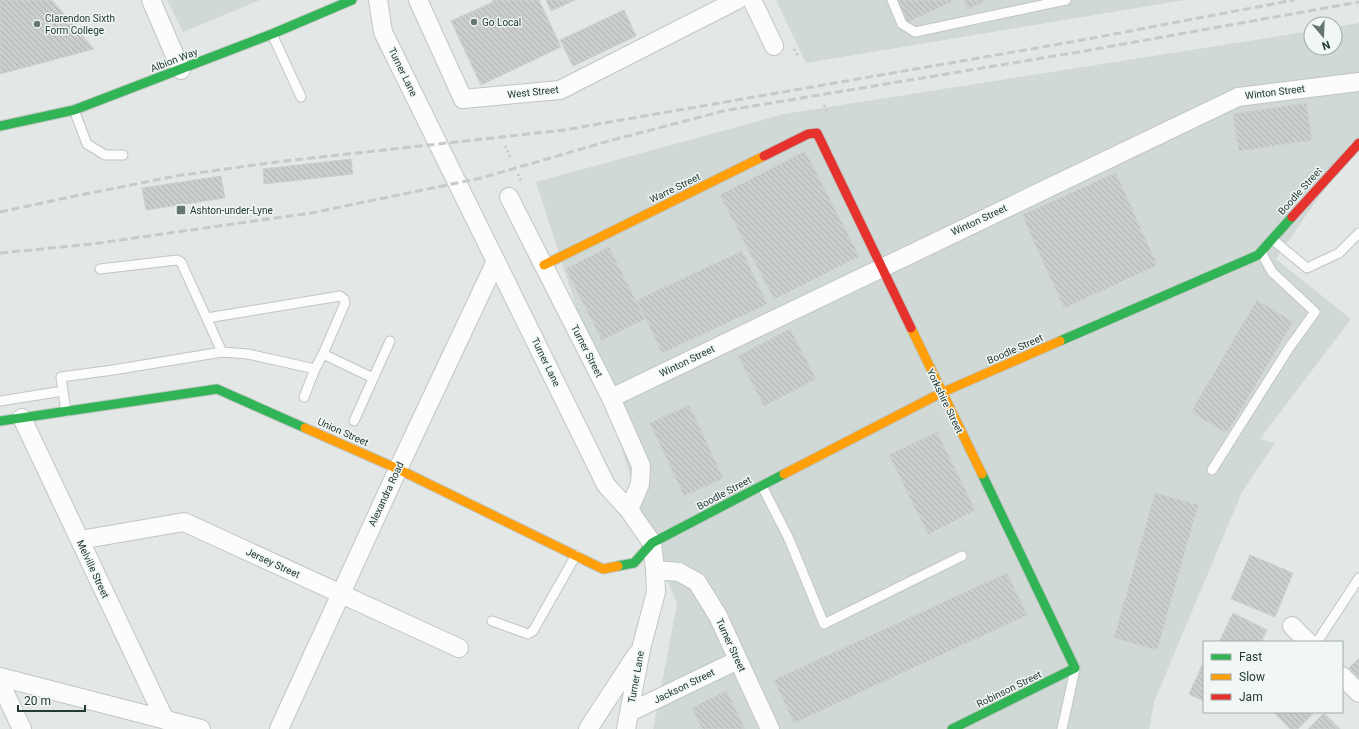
<svg xmlns="http://www.w3.org/2000/svg" width="1359" height="729" viewBox="0 0 1359 729" font-family="Roboto,sans-serif">
<defs>
<pattern id="building-back-hatch" width="6" height="6" patternUnits="userSpaceOnUse"><rect width="6" height="6" fill="#cacfcd"/><path d="M-1 5l2 2M0 0l6 6M5-1l2 2" fill="none" stroke="#adb2b0"/></pattern>
</defs>
<rect width="100%" height="100%" fill="#e3e8e6"/>
<!-- built -->
<path fill="#d1d9d6" d="M167,0H260L183,32Z
M776,0H1185L806,63Z
M1359,23V139L1276,259L1351,319L1260,439L1275,443L1242,492L1154,702L1149,729H653L677,604L652,543L536,182L784,114L1311,31V48H1335V27Z"/>
<!-- building -->
<path fill="url(#building-back-hatch)" stroke="#ccd1cf" d="M0,0H52L94,49L0,74Z
M492,0H539L561,47L481,85L451,21L493,2Z
M546,0H575L551,11Z
M897,0H955L908,22Z
M963,0H986L968,9Z
M624,10L636,36L573,66L560,40Z
M1306,103L1312,140L1239,151L1233,114Z
M805,151L859,256L774,299L720,195Z
M351,159L353,174L264,184L263,169Z
M1116,173L1157,265L1064,308L1022,215Z
M221,176L225,198L146,210L142,188Z
M609,247L645,319L602,340L566,269Z
M742,251L767,304L662,353L637,300Z
M1257,300L1293,322L1227,433L1191,412Z
M790,329L816,379L764,406L738,356Z
M689,405L723,478L684,496L650,423Z
M937,432L975,510L928,534L889,455Z
M1155,493L1198,505L1157,650L1114,638Z
M1250,555L1293,573L1275,617L1231,599Z
M1007,573L1027,615L794,723L774,680Z
M1233,613L1267,630L1261,642H1219Z
M1359,658V678L1349,668Z
M1204,661V701L1189,694Z
M727,691L745,729H702L692,708Z
M1273,712H1313L1314,713L1298,729H1290Z
M1324,713L1340,729H1308Z"/>
<g fill="none" stroke-linecap="round" stroke-linejoin="round">
<defs>
<path id="lane" d="M892,0L902,24L915,32L1066,0
M272,34L301,97
M74,110L87,144L105,155H123
M1272,239L1307,268L1339,253L1359,233
M100,269L177,260L181,262L222,352
M207,318L340,296L344,299L345,303L323,354
M315,369L323,354L373,378
M0,401L63,391
M66,412L61,377L113,370L222,352L248,354L315,369L304,397
M354,421L390,341
M1212,470L1289,348L1315,312L1272,272L1261,252
M762,486L789,539L824,624L962,556
M492,621L528,634L533,631L576,555
M1317,642L1359,578
M1062,729L1075,669"/>
<path id="street" d="M151,0L181,70
M378,0L383,32L606,485L629,510L652,543L655,570L656,592L641,649L626,729
M418,0L463,99L560,90L737,0
M752,0L774,46
M509,197L611,398L641,466L640,484L629,510
M611,398L1238,97L1359,82
M22,418L165,720
M80,540L184,522L459,648
M655,570L679,572L697,582L718,616L770,729
M1292,626L1308,642
M1342,676L1359,693
M0,677L201,729
M0,683L22,729
M630,712L738,660
M279,729L398,469L496,261
M588,729L637,654"/>
<path id="fast" d="M0,126L74,110L272,34L352,0
M1060,341L1258,255L1292,217
M0,421L217,389L305,428
M618,566L634,563L652,543L784,474
M952,729L1075,668L982,474"/>
<path id="slow" d="M544,265L764,156
M911,328L982,474
M305,428L398,469L603,569L618,566
M784,474L941,393L1060,341"/>
<path id="jam" d="M764,156L808,134L817,133L911,328
M1292,217L1359,143"/>
</defs>
<!-- lane casing -->
<use href="#lane" stroke="#c0c5c3" stroke-width="11"/>
<!-- street casing -->
<use href="#street" stroke="#c0c5c3" stroke-width="20"/>
<!-- fast casing -->
<use href="#fast" stroke="#c0c6c3" stroke-width="11"/>
<!-- slow casing -->
<use href="#slow" stroke="#c0c6c3" stroke-width="11"/>
<!-- jam casing -->
<use href="#jam" stroke="#c0c6c3" stroke-width="11"/>
<!-- path -->
<path stroke="#c0c8c4" stroke-width="2.5" stroke-dasharray="2 3" stroke-linecap="butt" d="M794,49L799,57
M824,105L828,113
M505,146L510,157
M518,174L521,181"/>
<!-- lane -->
<use href="#lane" stroke="#fbfcfb" stroke-width="9"/>
<!-- street -->
<use href="#street" stroke="#fbfcfb" stroke-width="18"/>
<!-- fast -->
<use href="#fast" stroke="#30b455" stroke-width="9"/>
<!-- slow -->
<use href="#slow" stroke="#ff9f0a" stroke-width="9"/>
<!-- jam -->
<use href="#jam" stroke="#e5322d" stroke-width="9"/>
<!-- rail -->
<path stroke="#c6cac9" stroke-width="3" stroke-dasharray="8 4" stroke-linecap="butt" d="M0,212L65,198L176,176L276,162L564,130L1077,41L1294,0
M0,253L92,244L311,213L481,178L609,141L723,111L1079,52L1359,2"/>
</g>
<!-- markers -->
<g fill="#667772" stroke="#f1f7f4" stroke-width="1.5">
<circle cx="474" cy="22" r="4"/>
<circle cx="37" cy="24" r="4"/>
<rect x="176" y="205" width="10" height="10" rx="2"/>
</g>
<g text-anchor="middle" dominant-baseline="central" stroke-width="3" stroke-linejoin="round" paint-order="stroke">
<!-- poi labels -->
<g font-size="10" fill="#233a33" stroke="#f1f7f4" text-anchor="start">
<text x="45" y="18">Clarendon Sixth<tspan x="45" dy="12">Form College</tspan></text>
<text x="482" y="22">Go Local</text>
<text x="190" y="210">Ashton-under-Lyne</text>
</g>
<!-- street labels -->
<g font-size="10" fill="#233a33" stroke="#f1f7f4">
<text transform="translate(174 60) rotate(-21)">Albion Way</text>
<text transform="translate(403 72) rotate(64)">Turner Lane</text>
<text transform="translate(533 92) rotate(-6)">West Street</text>
<text transform="translate(1275 92) rotate(-7)">Winton Street</text>
<text transform="translate(675 188) rotate(-26)">Warre Street</text>
<text transform="translate(1300 191) rotate(-48)">Boodle Street</text>
<text transform="translate(979 220) rotate(-25)">Winton Street</text>
<text transform="translate(1015 349) rotate(-24)">Boodle Street</text>
<text transform="translate(587 351) rotate(63)">Turner Street</text>
<text transform="translate(687 361) rotate(-26)">Winton Street</text>
<text transform="translate(546 362) rotate(64)">Turner Lane</text>
<text transform="translate(945 401) rotate(64)">Yorkshire Street</text>
<text transform="translate(343 432) rotate(24)">Union Street</text>
<text transform="translate(724 493) rotate(-28)">Boodle Street</text>
<text transform="translate(386 494) rotate(-65)">Alexandra Road</text>
<text transform="translate(273 563) rotate(25)">Jersey Street</text>
<text transform="translate(93 569) rotate(65)">Melville Street</text>
<text transform="translate(731 645) rotate(65)">Turner Street</text>
<text transform="translate(636 677) rotate(-80)">Turner Lane</text>
<text transform="translate(684 686) rotate(-26)">Jackson Street</text>
<text transform="translate(1009 689) rotate(-26)">Robinson Street</text>
</g>
</g>
<!-- legend -->
<rect x="1203" y="641" width="140" height="72" fill="#f1f7f4" stroke="#9faba7"/>
<rect x="1211" y="654" width="20" height="6" fill="#30b455" stroke="#9faba7"/>
<text x="1239" y="661" font-size="12" fill="#233a33">Fast</text>
<rect x="1211" y="674" width="20" height="6" fill="#ff9f0a" stroke="#9faba7"/>
<text x="1239" y="681" font-size="12" fill="#233a33">Slow</text>
<rect x="1211" y="694" width="20" height="6" fill="#e5322d" stroke="#9faba7"/>
<text x="1239" y="701" font-size="12" fill="#233a33">Jam</text>
<!-- north arrow -->
<g transform="translate(1323 36) rotate(161)"><circle r="19" fill="#f1f7f4" stroke="#9faba7"/>
<path d="M0-3L7 15L0 10L-7 15Z" fill="#667772"/>
<text y="-6" font-size="11" font-weight="bold" text-anchor="middle" fill="#233a33">N</text>
</g>
<!-- scale -->
<path d="M18 705v6h67v-6" fill="none" stroke="#233a33" stroke-width="2"/>
<text x="24" y="705" font-size="12" fill="#233a33" stroke="#f1f7f4" stroke-width="3" paint-order="stroke">20 m</text>
</svg>
